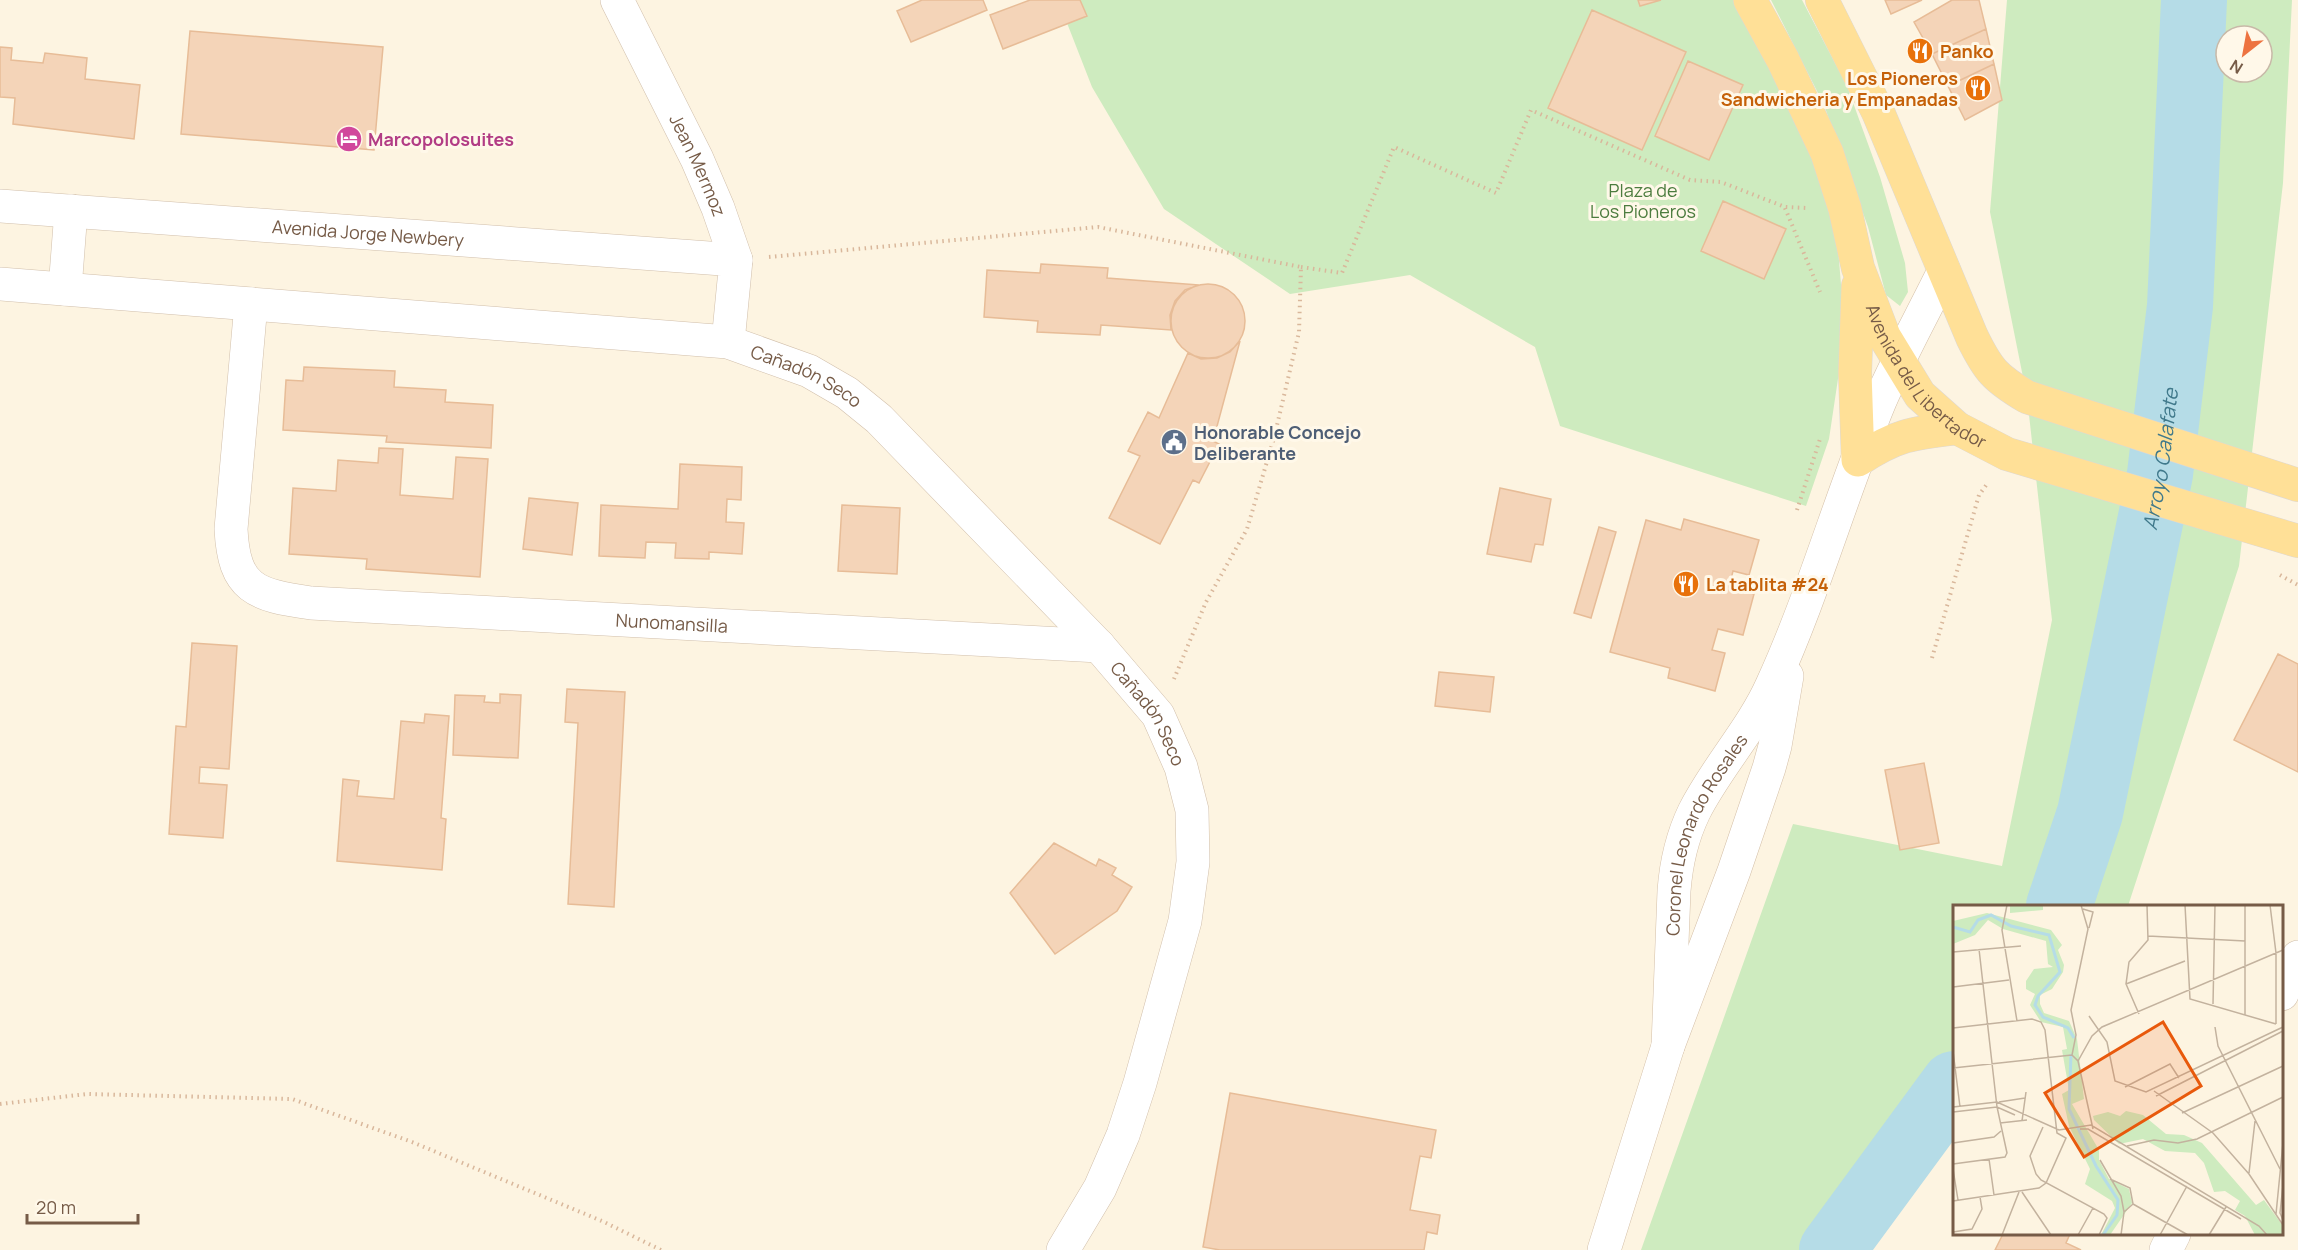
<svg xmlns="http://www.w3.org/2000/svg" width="2298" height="1250" viewBox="0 0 2298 1250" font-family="Manrope,sans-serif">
<rect width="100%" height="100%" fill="#fdf4e1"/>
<!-- green -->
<path fill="#ceebbf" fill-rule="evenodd" d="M1058,0H1739L1803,110L1835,213L1845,332L1829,439L1806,506L1560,426L1535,347L1410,275L1290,294L1164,209L1092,87Z
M1771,0H1802L1847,86L1880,177L1905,263L1908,292L1900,306L1886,295L1868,227L1824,105Z
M2007,0H2292L2283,183L2239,566L2128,906H1954V1084L1932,1082L1867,1250H1641L1793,824L2002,866L2052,620L2027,397L1990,212ZM2226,36H2262V72H2226Z"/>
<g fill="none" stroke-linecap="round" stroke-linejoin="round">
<!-- river -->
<g stroke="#b5dce7" stroke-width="66">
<path id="s1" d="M2059,906L2090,813L2160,474L2180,306L2194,0"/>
<path d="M1832,1250L1954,1084"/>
</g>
</g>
<!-- building -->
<path fill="#f4d4b8" stroke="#e7bc97" stroke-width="1.5" d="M922,0H983L987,10L911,42L897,11Z
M1030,0H1080L1087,16L1003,49L990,15Z
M1638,0H1661L1640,6Z
M1885,0H1922L1891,14Z
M1952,0H1979L1986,29L1932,54L1914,22Z
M1592,10L1686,52L1642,150L1548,108Z
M1986,29L1994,64L1948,86L1932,54Z
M190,31L383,47L374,150L181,134Z
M0,47L12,48L11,60L43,63L45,53L87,58L85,79L140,85L134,139L13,124L15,98L0,97Z
M1688,61L1743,85L1709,160L1655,136Z
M1994,64L2002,100L1965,120L1948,86Z
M1723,201L1786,229L1764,279L1701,251Z
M1041,264L1108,268L1107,278L1199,285L1185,290L1175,301L1170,315L1171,330L1101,325L1100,335L1037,332L1038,321L984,317L987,270L1040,273Z
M1171 321a37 37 0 1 1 74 0a37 37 0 1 1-74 0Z
M1240,341L1213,441L1219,444L1199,483L1193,480L1160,544L1109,518L1140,456L1128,451L1148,412L1159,418L1188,353L1201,359L1217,358L1230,352Z
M304,367L395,371L394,387L446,390L445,402L493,405L491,448L386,442L387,436L283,430L286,380L303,381Z
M379,448L403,449L400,495L453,499L456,457L488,459L480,577L366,569L367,559L289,554L293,488L336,491L338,460L378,463Z
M680,464L742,467L741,500L727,499L726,522L744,523L742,554L709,552V559L675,558L676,543L646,542L645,558L599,556L601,505L678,509Z
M1500,488L1551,499L1543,545L1535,544L1531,562L1487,554Z
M529,498L578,503L572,555L523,549Z
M842,505L900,508L897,574L838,571Z
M1684,519L1759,540L1749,575L1733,571L1729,587L1754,594L1743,635L1718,629L1712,650L1725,653L1715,691L1668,678L1670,668L1610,652L1646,520L1681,530Z
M1599,527L1616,532L1591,618L1574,613Z
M192,643L237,646L229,769L200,767L199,783L227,785L223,838L169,834L176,726L186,727Z
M2278,654L2298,664V772L2234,740Z
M1439,672L1494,677L1490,712L1435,706Z
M567,689L625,692L614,907L568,904L578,723L565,722Z
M500,694L521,695L518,758L453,755L455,695L485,696L484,702L500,703Z
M425,714L449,716L441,818L446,819L442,870L337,861L343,779L359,781L357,796L394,799L401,721L424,723Z
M1924,763L1939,843L1900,850L1885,770Z
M1054,843L1096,866L1099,859L1116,868L1112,875L1132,887L1117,911L1055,954L1010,893Z
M1230,1093L1436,1130L1431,1158L1420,1156L1410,1210L1440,1215L1437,1234L1427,1232L1424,1250H1220L1203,1247Z
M2003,1234H2070L2066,1243L2081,1250H1995Z"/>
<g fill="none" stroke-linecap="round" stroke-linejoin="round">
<defs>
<g id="minor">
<path id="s2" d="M617,0L697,159L718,208L736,260"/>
<path id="s3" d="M251,304L231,529C234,589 255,595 311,603L1099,646"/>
<path d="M2282,994L2298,957"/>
<path d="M2166,1250L2174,1234"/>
</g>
<g id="tertiary">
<path id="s4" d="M0,206L736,260L728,342"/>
<path id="s5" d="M0,284L728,342L809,371L847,393L879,419L1099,646L1158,715L1181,767L1192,810L1193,862L1185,921L1140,1083L1123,1135L1100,1188L1063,1250"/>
<path d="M65,289L71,211"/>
</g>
<g id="secondary">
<path id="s6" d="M1668,1046L1674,891C1676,864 1682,837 1694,812C1716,768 1752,730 1772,685C1814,593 1841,495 1880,401C1899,357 1923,314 1944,271"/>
<path d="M1604,1250L1668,1046L1734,871L1769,768L1775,746L1787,676"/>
</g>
<g id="primary">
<path id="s7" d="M1750,0L1783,60L1827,153L1845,209L1858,268L1884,336L1920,395L1957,428L2007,454L2298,541"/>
<path d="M1822,0L1878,112L1972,337C1988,370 1995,378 2027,397L2298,485"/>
<path d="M1858,286L1855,372L1858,460C1896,435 1912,433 1957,428"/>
</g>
</defs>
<!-- minor casing -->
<use href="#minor" stroke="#d1bfab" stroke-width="34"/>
<!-- tertiary casing -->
<use href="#tertiary" stroke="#d1bfab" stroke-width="34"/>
<!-- secondary casing -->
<use href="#secondary" stroke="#d4bfa7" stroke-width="34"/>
<!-- primary casing -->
<use href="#primary" stroke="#ded8d3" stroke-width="34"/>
<!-- path -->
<path stroke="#d9b79b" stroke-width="4" stroke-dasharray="1.5 4.5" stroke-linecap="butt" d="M1785,208L1820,292
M769,257L1098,227L1301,267L1299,332L1274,438L1247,529L1206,602L1174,679
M1301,267L1342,273L1394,147L1496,193L1531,110L1690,180L1721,182L1785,207L1807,208
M1797,510L1820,439
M2280,575L2298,585
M1932,658L1979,495L1987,484
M0,1104L87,1094L292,1099L412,1142L602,1221L661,1250"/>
<!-- minor -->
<use href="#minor" stroke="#fff" stroke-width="33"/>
<!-- tertiary -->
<use href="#tertiary" stroke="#fff" stroke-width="33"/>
<!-- secondary -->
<use href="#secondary" stroke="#fff" stroke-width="33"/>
<!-- primary -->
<use href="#primary" stroke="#ffe097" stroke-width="33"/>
</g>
<!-- icons -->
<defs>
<symbol id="restaurant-disc" viewBox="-11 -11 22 22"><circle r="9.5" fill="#e8710a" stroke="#fff8e9"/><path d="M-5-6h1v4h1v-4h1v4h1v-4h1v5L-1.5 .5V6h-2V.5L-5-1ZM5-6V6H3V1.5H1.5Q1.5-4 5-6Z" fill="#fff"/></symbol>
<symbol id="hotel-disc" viewBox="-11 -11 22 22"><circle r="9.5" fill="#d1479c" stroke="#fff8e9"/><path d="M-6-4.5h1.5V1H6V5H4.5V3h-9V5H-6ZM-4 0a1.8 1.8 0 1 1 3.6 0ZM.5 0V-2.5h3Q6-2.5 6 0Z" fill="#fff"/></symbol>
<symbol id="civic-disc" viewBox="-11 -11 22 22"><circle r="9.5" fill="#5c6f8a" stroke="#fff8e9"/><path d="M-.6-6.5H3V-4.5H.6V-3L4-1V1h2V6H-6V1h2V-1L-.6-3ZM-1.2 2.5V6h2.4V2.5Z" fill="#fff"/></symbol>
</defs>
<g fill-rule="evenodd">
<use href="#restaurant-disc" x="1905" y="36" width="30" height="30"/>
<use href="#restaurant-disc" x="1963" y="73" width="30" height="30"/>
<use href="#hotel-disc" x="334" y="124" width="30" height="30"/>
<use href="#civic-disc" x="1159" y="427" width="30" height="30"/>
<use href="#restaurant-disc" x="1671" y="569" width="30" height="30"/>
</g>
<g text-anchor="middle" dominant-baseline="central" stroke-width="6" stroke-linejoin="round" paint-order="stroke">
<!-- food labels -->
<g font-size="18" font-weight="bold" fill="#c56008" stroke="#fff8e9" text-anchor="start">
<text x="1940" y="51">Panko</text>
<text x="1958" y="78" text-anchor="end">Los Pioneros<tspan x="1958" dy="21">Sandwicheria y Empanadas</tspan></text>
<text x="1706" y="584">La tablita #24</text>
</g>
<!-- hotel labels -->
<g font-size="18" font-weight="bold" fill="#b23c85" stroke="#fff8e9" text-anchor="start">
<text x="368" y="139">Marcopolosuites</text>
</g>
<!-- street labels -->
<g font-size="18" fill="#765b47" stroke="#fff8e9">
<text stroke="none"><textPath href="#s2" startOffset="184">Jean Mermoz</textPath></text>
<text stroke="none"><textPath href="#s4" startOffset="369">Avenida Jorge Newbery</textPath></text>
<text stroke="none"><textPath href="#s7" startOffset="422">Avenida del Libertador</textPath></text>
<text stroke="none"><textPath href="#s5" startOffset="816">Cañadón Seco</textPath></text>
<text stroke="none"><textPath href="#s3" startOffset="712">Nunomansilla</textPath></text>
<text stroke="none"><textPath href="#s5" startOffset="1302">Cañadón Seco</textPath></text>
<text stroke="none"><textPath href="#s6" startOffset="219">Coronel Leonardo Rosales</textPath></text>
</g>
<!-- park labels -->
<g font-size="18" fill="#4c7c3e" stroke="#fff8e9">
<text x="1643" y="190">Plaza de<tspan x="1643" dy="21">Los Pioneros</tspan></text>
</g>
<!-- service labels -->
<g font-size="18" font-weight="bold" fill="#4e5e75" stroke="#fff8e9" text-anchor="start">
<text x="1194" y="432">Honorable Concejo<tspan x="1194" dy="21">Deliberante</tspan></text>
</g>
<!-- water labels -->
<g font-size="20" font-style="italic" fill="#40798b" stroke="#fff8e9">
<text stroke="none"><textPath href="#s1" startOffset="459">Arroyo Calafate</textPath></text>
</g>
</g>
<!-- overview -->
<g transform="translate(1953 905)">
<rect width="330" height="330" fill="#fdf4e1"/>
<path d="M57,0H90V5L57,8ZM34,8L98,25L109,40L105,45L111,60L110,67L99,84L87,90V99L91,108L116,116L124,134L131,194L119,199L146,245V255L156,274L176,284L179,298L157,330H148L162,303L159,296L132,279L137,264L116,221L109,189L116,185L109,145L114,144L110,122L88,117L77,100L82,89L73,84V76L81,64L100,62L95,59L93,36L50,24L35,15L22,30L0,39V16ZM173,206L190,210L213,229L231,230L249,238L303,300L311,295L330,321V330H302L292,311L282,305L287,296L272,286L261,287L251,258L242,248L212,246L190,234L166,239L141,215L140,211L155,207L167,211Z" fill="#ceebbf"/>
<path fill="none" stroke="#b5dce7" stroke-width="3" d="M0,22L17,27L25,15L38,10L58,21L96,30L107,67L85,91L82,100L90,112L115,123L121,133M118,149L116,204L143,261L165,295L164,310L150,330"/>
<path fill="none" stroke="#c3b29e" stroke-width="1.5" d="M54,0L49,25L64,116M128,0L135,24L118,105L123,130L119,150L125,156L140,224M232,0L237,94L323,119M317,0L323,48V119M130,4L140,7L136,23M195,31L292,36M0,47L68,41M173,79L232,56M0,82L56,75M260,99L262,0M186,109L173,79L176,57L195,35L194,0M136,111L154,137L162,176L193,187L330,122M292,111V0M262,122L265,141L327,264M0,123L79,114L88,117L92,125L104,228L113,233L93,278L86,283L0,296M0,146L7,202M125,156L139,131L149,122L330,45M0,163L119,150M172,182L217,159L226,173M201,186L260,228L296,269L330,320M203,191L330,126M46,197L72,193M0,202L44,197L106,225L138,220L306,321L314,330M0,207L44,202L62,210M229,208L330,161M69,216L73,187M47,218L74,215M90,222L77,251L83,269L88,275L151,309L154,313L146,330M127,224H135L288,314M0,238L41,232L48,226M174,241L201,235L225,238L244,234L330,192M36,254L41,290M147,255L168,291L171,307M0,259L52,252L54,248L44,202L26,44M0,264L5,295M296,268L302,216M157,274L177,283L180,299M330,280L327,308L330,315M69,287L98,330M180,299L235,330M323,309L330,238M0,327L19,324L29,304L27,292M49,330L66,287M125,330L140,303M168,330L171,307L180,299M207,330L234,281M256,330L273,302"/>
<path fill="#e8590c" fill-opacity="0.15" stroke="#e8590c" stroke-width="3" d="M210,117L248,181L131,252L92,188Z"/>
<rect width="330" height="330" fill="none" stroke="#765b47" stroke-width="3"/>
</g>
<!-- north arrow -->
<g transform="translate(2244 54) rotate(211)"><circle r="28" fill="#fff8e9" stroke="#c8b9a8" stroke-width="1.5"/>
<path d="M0-4.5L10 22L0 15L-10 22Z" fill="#ed7340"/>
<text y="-9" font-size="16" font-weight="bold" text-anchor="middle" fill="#765b47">N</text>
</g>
<!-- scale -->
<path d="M27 1214v9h111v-9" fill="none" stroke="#765b47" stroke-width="3"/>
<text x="36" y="1214" font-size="18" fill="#765b47" stroke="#fff8e9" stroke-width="4.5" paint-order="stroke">20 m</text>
</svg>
